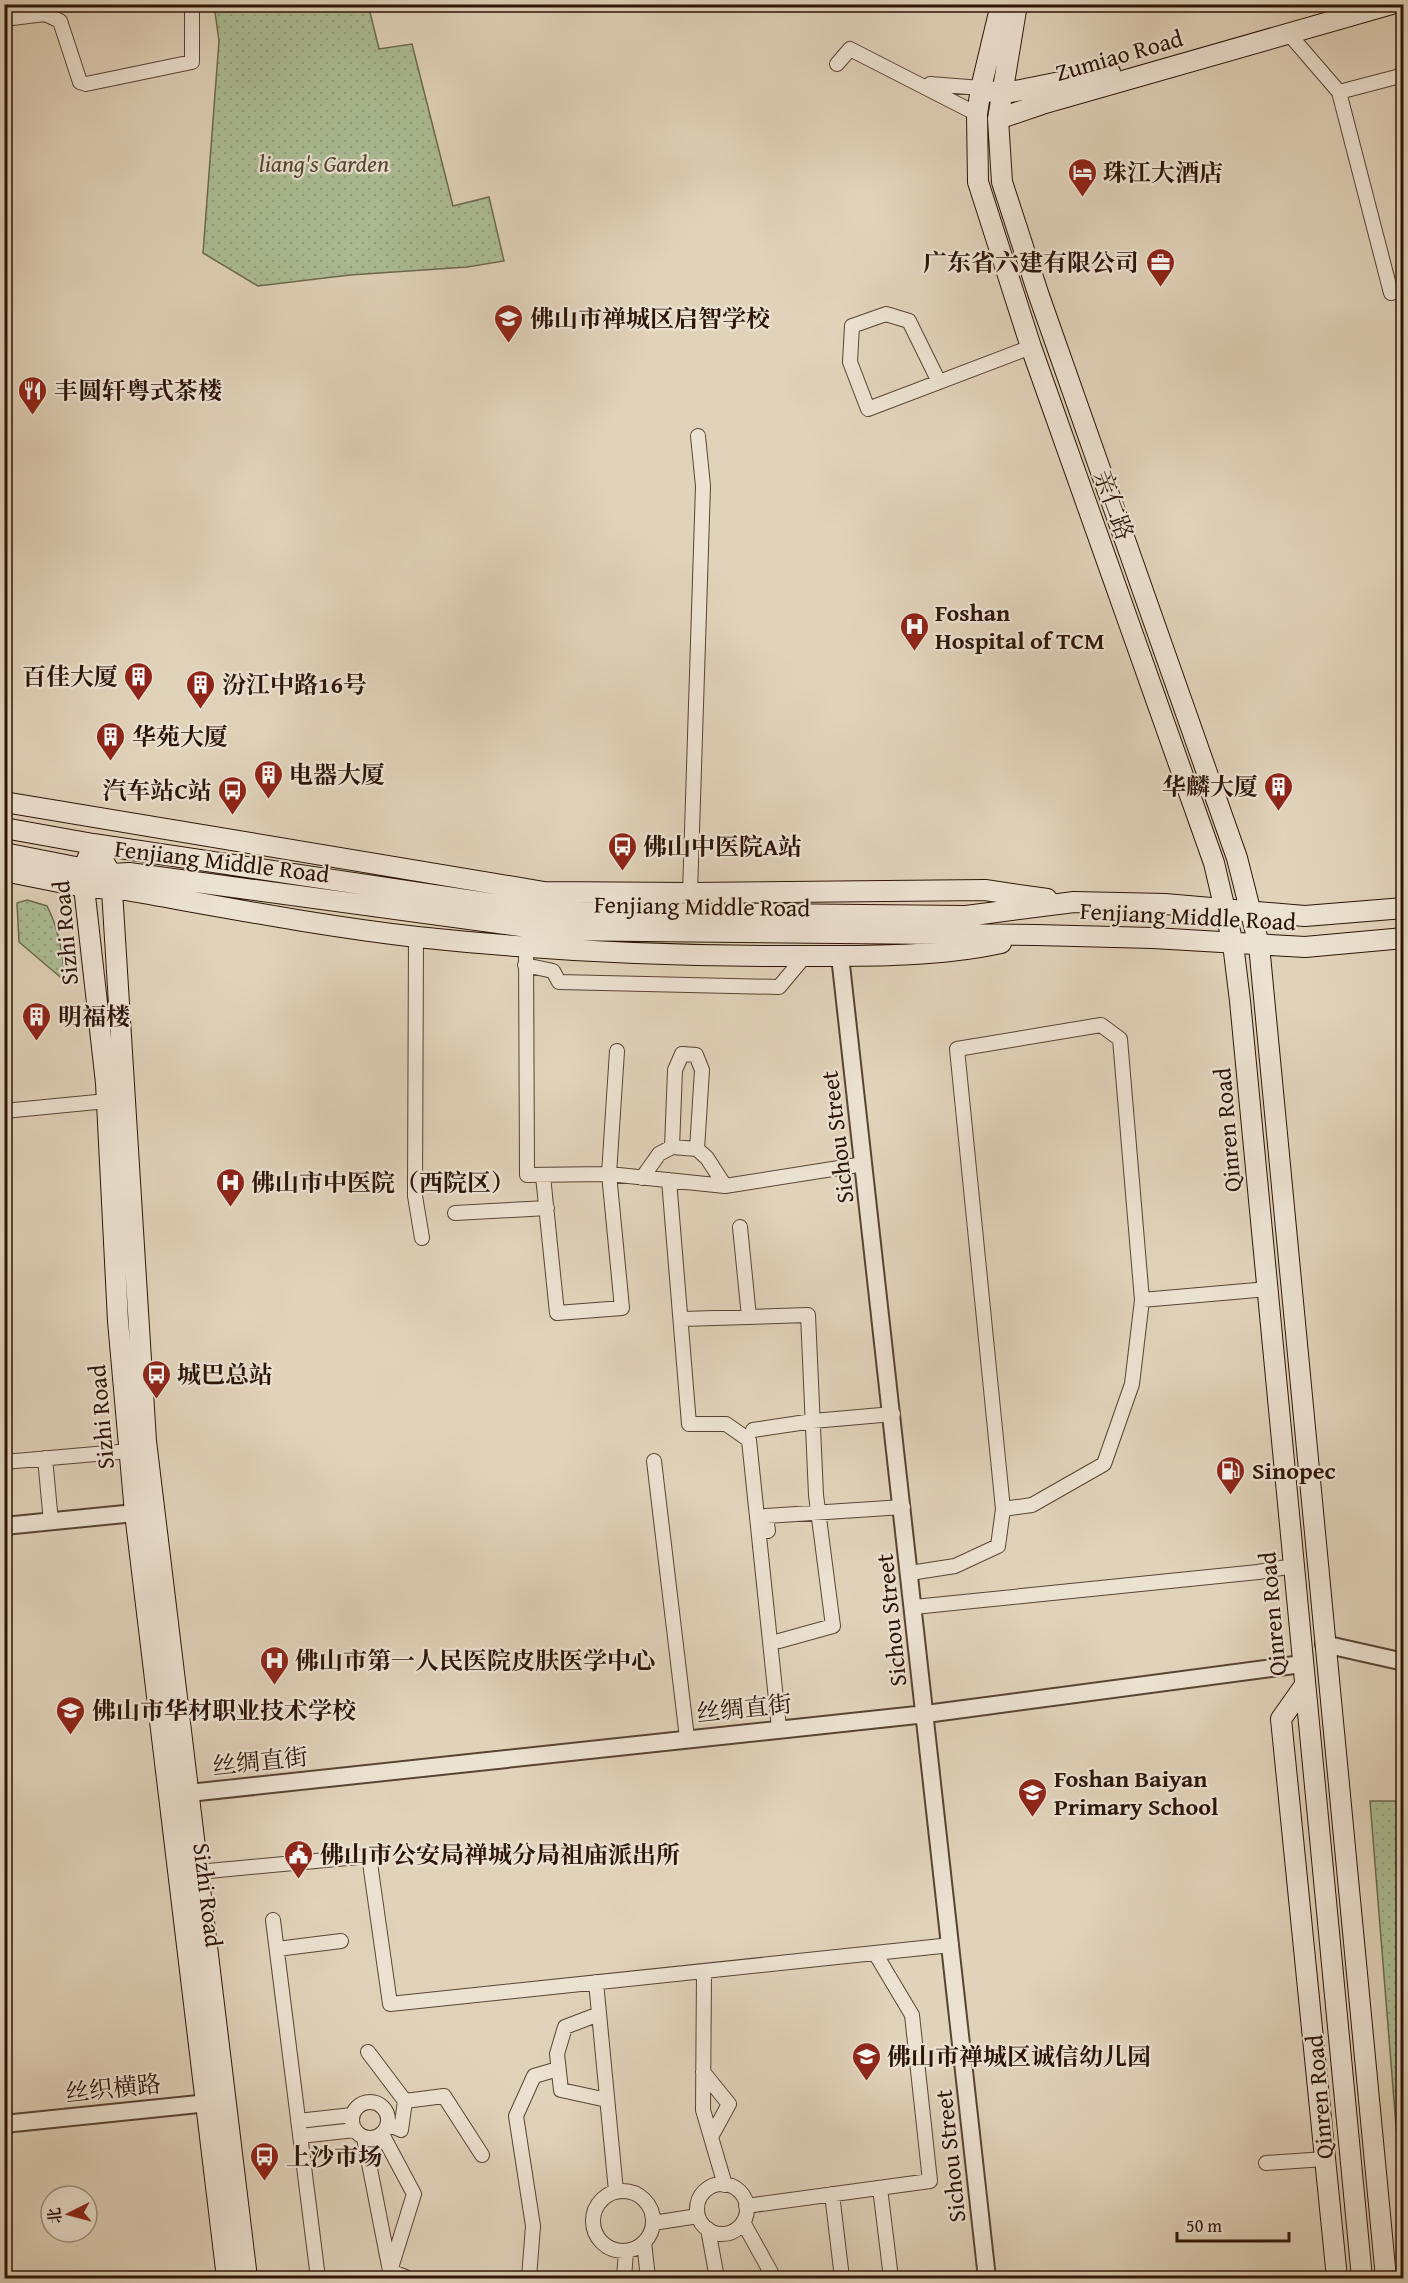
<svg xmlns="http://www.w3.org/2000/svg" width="1408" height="2283" viewBox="0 0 1408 2283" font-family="'Gentium Book Plus','Noto Serif SC',serif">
<defs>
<pattern id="green-dots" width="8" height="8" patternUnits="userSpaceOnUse" patternTransform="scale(1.5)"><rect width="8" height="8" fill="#acbe95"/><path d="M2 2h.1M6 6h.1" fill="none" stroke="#94a27f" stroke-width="1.8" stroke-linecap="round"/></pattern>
</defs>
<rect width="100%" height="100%" fill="#e1d3ba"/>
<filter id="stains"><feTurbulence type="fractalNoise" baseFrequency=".00333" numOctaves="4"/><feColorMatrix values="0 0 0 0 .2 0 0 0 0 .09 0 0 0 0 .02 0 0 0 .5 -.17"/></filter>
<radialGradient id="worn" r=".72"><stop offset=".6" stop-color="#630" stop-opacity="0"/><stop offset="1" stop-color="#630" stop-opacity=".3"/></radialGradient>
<!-- green -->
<path fill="url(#green-dots)" stroke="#6c6a4e" stroke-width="1.5" d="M368,4L379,49L412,44L453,206L489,197L504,261L467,267L350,275L258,286L203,253L219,41L214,5Z
M27,900L47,906C60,931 62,955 66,982L19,942L17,903Z
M1370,1801H1403V2213Z"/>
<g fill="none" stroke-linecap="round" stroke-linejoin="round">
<defs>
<path id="minor" d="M4,19L45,14L60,21L80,82L86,84L192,62V4
M1289,34L1339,92L1391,293L1404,290
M837,64L850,49L977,114
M930,84L981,88
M1339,92L1404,75
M939,382L909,321L886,314L852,326L850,362L868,409L1031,347
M690,893L703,486L698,436
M416,936L415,1196L422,1238
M526,946L527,1175L609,1174L725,1186L864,1164
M525,965L553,971L559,982L779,987L805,956
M4,1111L107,1101
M672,1147L675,1070L682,1054L696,1055L702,1070L697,1149
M543,1176L557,1313L622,1308L609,1174L617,1051
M642,1178L659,1154L672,1147L697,1149L707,1158L725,1186
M669,1180L689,1424H726L749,1440L779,1728
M455,1213L547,1208
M740,1227L749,1317
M682,1319L808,1315L816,1495L833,1626L779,1641
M753,1430L813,1421L893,1414
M45,1458L51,1522
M654,1461L687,1738
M4,1462L130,1451
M1003,1509L957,1049L1101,1025L1120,1039L1142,1300
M768,1531L766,1516L903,1507
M910,1573L955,1566L998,1546L1003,1509L1032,1505L1104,1464L1132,1384L1142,1300L1268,1289
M914,1607L1258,1572L1293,1566
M198,1872L369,1856L390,2004L951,1945
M273,1920L318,2278
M277,1949L341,1941
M704,1971L703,2110L725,2185
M596,1982L616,2191
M599,2014L565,2027L557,2054L561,2090L607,2100
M368,2052L405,2101L401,2130L388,2124
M703,2072L729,2104L711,2137
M405,2101L444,2096L482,2155
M352 2120a18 18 0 1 1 36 0a18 18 0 1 1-36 0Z
M298,2121L352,2115
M382,2134L414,2194L391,2268
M300,2136L355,2130
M364,2138L390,2271L408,2278
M1266,2163L1325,2159
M697 2209a25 25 0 1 1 50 0a25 25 0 1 1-50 0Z
M880,2188L891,2278
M593 2221a30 30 0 1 1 60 0a30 30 0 1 1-60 0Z
M832,2194L842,2278
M746,2206L930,2181L912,2015L875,1953
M743,2222L774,2278
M653,2223L698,2216
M708,2229L717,2278
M644,2242L648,2278
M529,2278L533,2226L516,2116L534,2076L558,2069
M624,2278L626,2251"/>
<path id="tertiary" d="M840,956L987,2278
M4,1526L135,1513
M1324,1644L1404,1662
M189,1793L926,1714L1302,1664
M4,2124L218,2102"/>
<path id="secondary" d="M1001,4L981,88L977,114L978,182L1031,347L1214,863L1233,944L1240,1001L1362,2278
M1017,4L998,119L1002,182L1038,293L1237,858L1259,945L1386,2278
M989,91L1001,94L1110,72
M998,119L1042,104L1392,4
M4,802L544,892L690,893L985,890L1047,899
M4,828L93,844L547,912L966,916L1074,902L1165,904L1305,916L1404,908
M93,844L111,874L146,1441L247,2278
M93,844L84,868V887L106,1083L118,1321L135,1513L227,2278
M4,853L111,874L129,873L549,930L1036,935L1153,938L1305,947L1404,938
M4,871L84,887L126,890C223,907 320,926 417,937C539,950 662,956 784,956C856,956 931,958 1001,943
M1305,1685L1281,1719L1337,2278"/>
</defs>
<!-- minor casing -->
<use href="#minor" stroke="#594433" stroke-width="16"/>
<!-- tertiary casing -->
<use href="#tertiary" stroke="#594433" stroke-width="20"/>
<!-- secondary casing -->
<use href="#secondary" stroke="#2c1506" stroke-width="22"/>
<!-- minor -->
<use href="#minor" stroke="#ece2d2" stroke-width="14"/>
<!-- tertiary -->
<use href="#tertiary" stroke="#ece2d2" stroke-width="16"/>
<!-- secondary -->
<use href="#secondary" stroke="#ece2d2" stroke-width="20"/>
</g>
<!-- icons -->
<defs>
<symbol id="hotel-pin" viewBox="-11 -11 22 30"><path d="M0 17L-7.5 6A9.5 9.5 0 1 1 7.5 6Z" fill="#8f2418" stroke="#ece2d2"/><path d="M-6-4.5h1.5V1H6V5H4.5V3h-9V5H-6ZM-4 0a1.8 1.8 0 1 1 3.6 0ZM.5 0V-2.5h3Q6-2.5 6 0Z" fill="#fff"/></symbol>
<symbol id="office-pin" viewBox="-11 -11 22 30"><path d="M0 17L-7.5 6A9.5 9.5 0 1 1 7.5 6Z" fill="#8f2418" stroke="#ece2d2"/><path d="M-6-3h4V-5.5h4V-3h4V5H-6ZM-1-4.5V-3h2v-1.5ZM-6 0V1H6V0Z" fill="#fff"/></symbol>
<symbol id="school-pin" viewBox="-11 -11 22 30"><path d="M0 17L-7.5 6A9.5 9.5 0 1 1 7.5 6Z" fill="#8f2418" stroke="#ece2d2"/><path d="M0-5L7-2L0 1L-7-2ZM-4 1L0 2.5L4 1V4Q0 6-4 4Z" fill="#fff"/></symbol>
<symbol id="restaurant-pin" viewBox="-11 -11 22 30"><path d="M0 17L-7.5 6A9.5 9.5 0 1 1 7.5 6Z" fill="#8f2418" stroke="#ece2d2"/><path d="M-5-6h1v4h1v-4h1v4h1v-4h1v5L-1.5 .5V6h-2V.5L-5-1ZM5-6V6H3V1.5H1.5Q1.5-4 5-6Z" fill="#fff"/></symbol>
<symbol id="hospital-pin" viewBox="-11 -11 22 30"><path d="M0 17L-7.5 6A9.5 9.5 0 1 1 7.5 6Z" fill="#8f2418" stroke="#ece2d2"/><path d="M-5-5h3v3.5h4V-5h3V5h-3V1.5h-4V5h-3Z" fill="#fff"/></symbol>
<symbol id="building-pin" viewBox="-11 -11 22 30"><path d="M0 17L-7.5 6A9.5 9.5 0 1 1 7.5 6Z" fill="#8f2418" stroke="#ece2d2"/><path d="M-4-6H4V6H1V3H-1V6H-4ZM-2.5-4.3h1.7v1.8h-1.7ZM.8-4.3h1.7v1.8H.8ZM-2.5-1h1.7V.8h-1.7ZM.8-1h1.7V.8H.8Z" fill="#fff"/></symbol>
<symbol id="bus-pin" viewBox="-11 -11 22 30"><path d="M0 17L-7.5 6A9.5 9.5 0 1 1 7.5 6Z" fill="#8f2418" stroke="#ece2d2"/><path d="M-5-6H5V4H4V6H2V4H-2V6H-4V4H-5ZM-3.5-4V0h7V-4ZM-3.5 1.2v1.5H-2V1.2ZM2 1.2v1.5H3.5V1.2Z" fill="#fff"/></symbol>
<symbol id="fuel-pin" viewBox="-11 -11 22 30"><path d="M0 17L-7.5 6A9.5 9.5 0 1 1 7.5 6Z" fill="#8f2418" stroke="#ece2d2"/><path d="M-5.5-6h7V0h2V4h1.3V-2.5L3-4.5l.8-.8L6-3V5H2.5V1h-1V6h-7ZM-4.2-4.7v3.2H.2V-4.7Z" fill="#fff"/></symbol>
<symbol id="civic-pin" viewBox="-11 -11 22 30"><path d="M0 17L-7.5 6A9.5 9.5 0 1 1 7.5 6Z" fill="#8f2418" stroke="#ece2d2"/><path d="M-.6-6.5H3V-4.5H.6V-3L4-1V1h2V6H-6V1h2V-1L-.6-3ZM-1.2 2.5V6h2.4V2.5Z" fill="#fff"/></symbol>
</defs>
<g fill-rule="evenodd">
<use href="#hotel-pin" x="1066" y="156" width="33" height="45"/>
<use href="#office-pin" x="1144" y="246" width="33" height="45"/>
<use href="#school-pin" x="492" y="302" width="33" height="45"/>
<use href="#restaurant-pin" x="16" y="374" width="33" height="45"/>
<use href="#hospital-pin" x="898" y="610" width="33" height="45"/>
<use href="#building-pin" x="122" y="660" width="33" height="45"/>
<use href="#building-pin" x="184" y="668" width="33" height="45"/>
<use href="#building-pin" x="94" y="720" width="33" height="45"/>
<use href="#building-pin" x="252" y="758" width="33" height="45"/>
<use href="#building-pin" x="1262" y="770" width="33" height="45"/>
<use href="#bus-pin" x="216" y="774" width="33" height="45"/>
<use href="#bus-pin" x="606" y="830" width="33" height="45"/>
<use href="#building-pin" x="20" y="1000" width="33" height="45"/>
<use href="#hospital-pin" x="214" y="1166" width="33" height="45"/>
<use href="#bus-pin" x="140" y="1358" width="33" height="45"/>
<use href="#fuel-pin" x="1214" y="1454" width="33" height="45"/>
<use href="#hospital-pin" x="258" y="1644" width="33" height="45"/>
<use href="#school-pin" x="54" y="1694" width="33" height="45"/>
<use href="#school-pin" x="1016" y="1776" width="33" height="45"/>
<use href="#civic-pin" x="282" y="1838" width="33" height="45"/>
<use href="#school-pin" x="850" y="2040" width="33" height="45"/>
<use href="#bus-pin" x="248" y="2140" width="33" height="45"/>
</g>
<g text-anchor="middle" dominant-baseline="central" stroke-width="4.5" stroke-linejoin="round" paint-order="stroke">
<!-- street labels -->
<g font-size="24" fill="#2c1506" stroke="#ece2d2">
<text transform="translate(1119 55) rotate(-16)">Zumiao Road</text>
<text transform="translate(1114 505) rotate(70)">亲仁路</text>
<text transform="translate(222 861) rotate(7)">Fenjiang Middle Road</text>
<text transform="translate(702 906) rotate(1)">Fenjiang Middle Road</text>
<text transform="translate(1188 916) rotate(3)">Fenjiang Middle Road</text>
<text transform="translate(65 933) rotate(-95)">Sizhi Road</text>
<text transform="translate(1227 1130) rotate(-95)">Qinren Road</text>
<text transform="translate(837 1137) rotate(-97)">Sichou Street</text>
<text transform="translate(101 1417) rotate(-95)">Sizhi Road</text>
<text transform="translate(1272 1614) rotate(-95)">Qinren Road</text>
<text transform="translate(891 1620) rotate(-96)">Sichou Street</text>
<text transform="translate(744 1708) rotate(-6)">丝绸直街</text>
<text transform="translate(260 1761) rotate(-6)">丝绸直街</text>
<text transform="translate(208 1895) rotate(83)">Sizhi Road</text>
<text transform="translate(113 2088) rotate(-6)">丝织横路</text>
<text transform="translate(1319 2097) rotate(-95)">Qinren Road</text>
<text transform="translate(950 2156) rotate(-96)">Sichou Street</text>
</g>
<!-- park labels -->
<g font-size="24" font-style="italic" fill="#524831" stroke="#ece2d2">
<text x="324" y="163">liang's Garden</text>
</g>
<!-- poi labels -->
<g font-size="24" font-weight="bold" fill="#2c1506" stroke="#ece2d2" text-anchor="start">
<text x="1103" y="172">珠江大酒店</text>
<text x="1139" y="262" text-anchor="end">广东省六建有限公司</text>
<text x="530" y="318">佛山市禅城区启智学校</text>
<text x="54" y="390">丰圆轩粤式茶楼</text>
<text x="935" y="612">Foshan<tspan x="935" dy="28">Hospital of TCM</tspan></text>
<text x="118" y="676" text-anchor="end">百佳大厦</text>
<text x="222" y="684">汾江中路16号</text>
<text x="132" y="736">华苑大厦</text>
<text x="289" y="774">电器大厦</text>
<text x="1258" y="786" text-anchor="end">华麟大厦</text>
<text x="212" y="790" text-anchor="end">汽车站C站</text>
<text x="643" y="846">佛山中医院A站</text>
<text x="58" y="1016">明福楼</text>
<text x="251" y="1182">佛山市中医院（西院区）</text>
<text x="177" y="1374">城巴总站</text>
<text x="1252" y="1470">Sinopec</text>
<text x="295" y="1660">佛山市第一人民医院皮肤医学中心</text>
<text x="92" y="1710">佛山市华材职业技术学校</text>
<text x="1054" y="1778">Foshan Baiyan<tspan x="1054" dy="28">Primary School</tspan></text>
<text x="320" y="1854">佛山市公安局禅城分局祖庙派出所</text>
<text x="887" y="2056">佛山市禅城区诚信幼儿园</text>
<text x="286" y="2156">上沙市场</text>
</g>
</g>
<!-- margin -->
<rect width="1408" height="2283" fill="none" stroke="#e1d3ba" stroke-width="24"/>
<rect x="6" y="6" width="1396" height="2271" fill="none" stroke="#2c1506" stroke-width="3"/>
<rect x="12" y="12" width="1384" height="2259" fill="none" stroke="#2c1506" stroke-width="1.5"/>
<!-- north arrow -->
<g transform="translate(69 2214) rotate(264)"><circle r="28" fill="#ece2d2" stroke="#9f9080" stroke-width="1.5"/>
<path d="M0-4.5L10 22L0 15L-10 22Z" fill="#8f2418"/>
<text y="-9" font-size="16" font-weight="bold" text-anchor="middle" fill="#2c1506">北</text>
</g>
<!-- scale -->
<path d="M1177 2232v9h112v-9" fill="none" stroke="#2c1506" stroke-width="3"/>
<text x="1186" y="2232" font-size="18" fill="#2c1506" stroke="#ece2d2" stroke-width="4.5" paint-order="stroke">50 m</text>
<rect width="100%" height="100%" filter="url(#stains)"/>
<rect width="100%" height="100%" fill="url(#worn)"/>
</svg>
